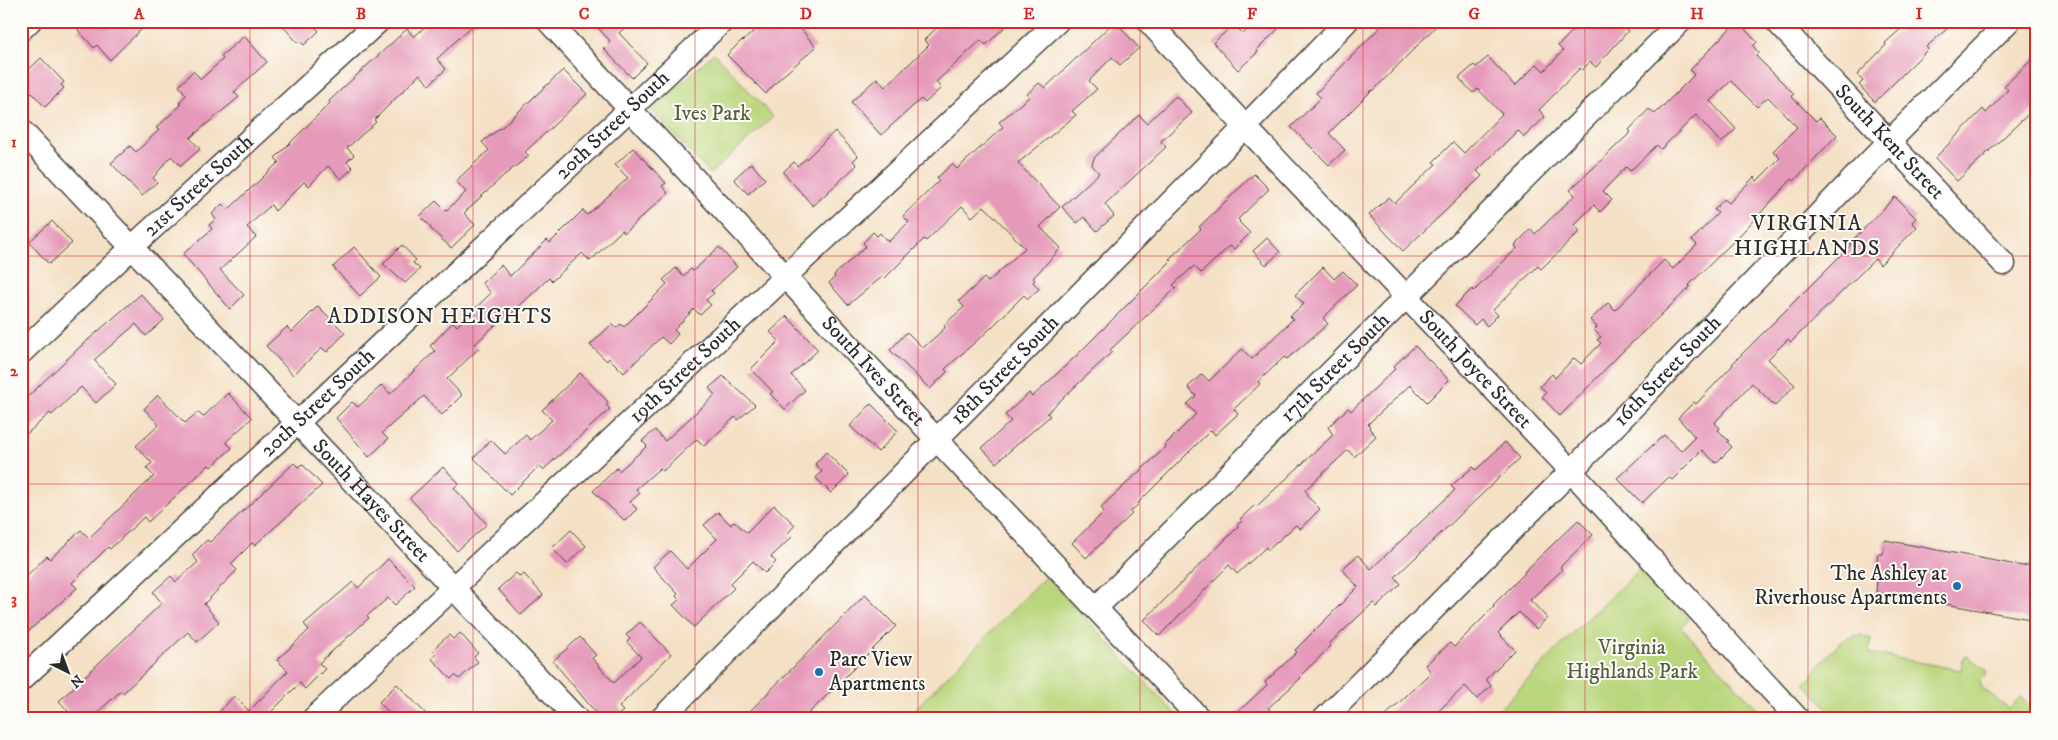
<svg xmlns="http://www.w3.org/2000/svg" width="2058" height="740" viewBox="0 0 2058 740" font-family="'IM FELL DW Pica',serif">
<rect width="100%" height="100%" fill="#fdfcf7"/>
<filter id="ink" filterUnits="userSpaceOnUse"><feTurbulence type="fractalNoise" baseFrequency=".02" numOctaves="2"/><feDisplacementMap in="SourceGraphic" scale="10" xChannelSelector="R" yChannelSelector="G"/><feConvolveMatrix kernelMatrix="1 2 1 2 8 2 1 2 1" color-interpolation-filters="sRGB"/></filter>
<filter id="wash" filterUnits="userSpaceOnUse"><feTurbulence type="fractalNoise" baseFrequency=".0096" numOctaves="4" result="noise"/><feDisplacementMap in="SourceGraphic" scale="20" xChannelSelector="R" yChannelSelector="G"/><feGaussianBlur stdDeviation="1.12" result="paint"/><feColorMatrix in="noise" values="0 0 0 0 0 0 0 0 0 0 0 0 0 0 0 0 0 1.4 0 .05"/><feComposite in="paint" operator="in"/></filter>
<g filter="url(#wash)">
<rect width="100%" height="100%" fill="#f4e0c5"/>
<!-- green -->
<path fill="#bad67c" stroke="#728054" d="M714,53L773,117L710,174L652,110Z
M1641,568L1689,619L1681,627L1767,719H1490L1574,632Z
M1046,576L1180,719H905Z
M1861,635L1871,639L1869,653L1961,670L1963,659L1967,656L1986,670V675L1980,681V686L2009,709L2020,697L2030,705L2034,719H1837L1805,684C1820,666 1836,636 1861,635Z"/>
<g id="blocks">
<!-- building -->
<path fill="#e69aba" d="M88,21H150L110,60L97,45L94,48L78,30Z
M278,21H309L319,31L304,45L300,41L298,43Z
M431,21H477L437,59L446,69L429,85L420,74L374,120L376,122L347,148L354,155L347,162L353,168L341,179L328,166L309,186L304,182L275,211L271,205L247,227L256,237L220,270L244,295L230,309L183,254L212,229L209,225L216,219L212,214L222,204L227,209L230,208L279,162L275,158L330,103L329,101L370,63L407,29L414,37Z
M592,21H632L619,33L647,63L632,78L603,48L610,41Z
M765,21H794L816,47L780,78L766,94L727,55L742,40L743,41Z
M944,21H1011L986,45L981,40L936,82L941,88L925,103L921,99L881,135L851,102L877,78L885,87L929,45L924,40Z
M1115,21L1139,48L1120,65L1112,57L1089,81L1097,89L1072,111L1076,115L1018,163L1060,207L1040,227L1061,248L1033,278L1035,280L1033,282L1039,289L1028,299L1024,295L991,328L945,369L947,372L930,389L890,350L907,332L923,348L945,328L944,325L964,307L959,301L984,278L988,282L1025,248L984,206L972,217L962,206L926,241L924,239L885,278L883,276L848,305L829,283L835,277L834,275L866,246L863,243L873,232L877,236L880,233L888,242L909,222L903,216L939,181L937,178L952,164L957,169L1003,127L999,122L1029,97L1027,94L1039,83L1045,88Z
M1256,21H1286L1257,50L1258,52L1238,70L1213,43L1234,24L1243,34Z
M1386,21H1441L1373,91L1372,90L1329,133L1345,150L1329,165L1291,127L1321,98L1316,93Z
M1582,21H1618L1628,31L1596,67L1590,62L1582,70L1580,68L1539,110L1545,117L1524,137L1518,130L1477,171L1482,176L1403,251L1369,215L1389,197L1395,203L1436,164L1433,162L1453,142L1464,153L1502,114L1478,89L1473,93L1459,78L1474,65L1476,67L1488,57L1515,86L1537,64L1544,71L1563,51L1558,46Z
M1737,21L1757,42L1753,46L1759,53L1756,56L1794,94L1791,96L1816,121L1820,118L1837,135L1794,181L1792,179L1738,237L1689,285L1690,287L1618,356L1560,416L1542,397L1546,392L1540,386L1552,374L1555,378L1574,358L1581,364L1601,343L1597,340L1601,337L1594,330L1597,327L1590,320L1608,303L1615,310L1664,260L1673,269L1697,245L1692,240L1718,213L1714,210L1724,199L1729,203L1754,177L1757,181L1780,158L1773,151L1797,127L1768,97L1757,107L1731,81L1710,101L1736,129L1721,143L1696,115L1661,149L1657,145L1630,171L1626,167L1603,191L1612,200L1600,212L1594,205L1574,225L1580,231L1541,269L1538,266L1493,310L1498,315L1487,326L1481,319L1475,325L1455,306L1472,289L1474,291L1517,248L1515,245L1531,229L1535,234L1575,195L1570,190L1631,132L1629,130L1649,109L1655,114L1694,75L1690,70Z
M1910,21H1956L1926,47L1928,49L1875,102L1859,85L1863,81L1857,75L1886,45L1885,43Z
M244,36L267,62L234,92L239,97L190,138L200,149L181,166L171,156L153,178L157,182L142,196L111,163L130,146L136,152L159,130L156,128L181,105L179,103L186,95L179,86L193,71L201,79L223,59L221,56Z
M2037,55V106L1957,181L1935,158L1983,109L1986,113L2008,90L2004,86Z
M41,58L64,82L61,85L64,88L45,107L21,81V77Z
M563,70L587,94L525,152L529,156L503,176L464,213L475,225L451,248L430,228L431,227L420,216L436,201L446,211L466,192L456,181L489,150L482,142L503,126Z
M1176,96L1192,113L1162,140L1161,142L1166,147L1105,204L1114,216L1097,231L1084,217L1077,223L1062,207L1099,173L1092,165L1094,158L1139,115L1147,123Z
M835,131L858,156L853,161L857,165L813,206L783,172L794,162L797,166L806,159Z
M633,148L666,183L662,186L668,193L624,233L622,230L590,261L582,253L552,281L549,278L511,314L509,312L475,344L479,348L447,379L462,395L442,415L424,396L382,433L388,439L369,457L336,418L352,402L358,407L382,385L390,394L435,351L430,346L453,322L457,326L491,293L482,283L501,265L510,276L547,240L550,243L583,210L587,215L628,178L615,165Z
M751,163L765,179L748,194L734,179Z
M1254,174L1269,189L1238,219L1240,221L1239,222L1250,233L1234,249L1230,246L1201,273L1194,266L1173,285L1176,288L1110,350L1112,352L1047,413L1050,416L996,463L982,448L1011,421L1005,415L1029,393L1032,397L1075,357L1171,261L1169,259L1201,229L1199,227Z
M1895,197L1916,218L1912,222L1917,227L1880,265L1875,259L1791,342L1788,339L1768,359L1795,385L1775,406L1752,383L1716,421L1715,423L1720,428L1718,430L1729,441L1727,442L1732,447L1716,463L1702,450L1672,480L1669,477L1642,503L1617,478L1664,435L1681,451L1695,437L1678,418L1694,402L1696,404L1733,365L1732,364L1851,245L1850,243Z
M52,221L72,243L49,264L29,242Z
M1267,238L1280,252L1266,265L1253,251Z
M402,245L416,260L413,263L420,269L405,283L383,264Z
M354,247L381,277L360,296L333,267Z
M719,247L737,267L711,291L714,293L706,300L711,305L700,315L694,309L674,330L678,334L669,344L661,337L624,373L609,358L607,361L590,345L612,324L616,328L621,324L624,327L667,284L663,280L676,268L683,276L691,269L693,271Z
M1323,267L1334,279L1343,271L1357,285L1323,318L1328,324L1287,359L1284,357L1258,382L1260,384L1234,409L1238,414L1215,435L1211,430L1138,503L1139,504L1130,512L1132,514L1086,558L1072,543L1104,512L1101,507L1166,447L1165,445L1196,414L1187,404L1196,396L1188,387L1202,374L1209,381L1242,349L1252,359L1293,319L1290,316L1304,304L1295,295Z
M141,294L164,320L146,336L136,324L94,360L116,384L96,403L81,387L52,415L50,413L21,439V403L81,346Z
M318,306L345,333L327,352L322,348L293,375L266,346L287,327L292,332Z
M787,316L818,350L791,375L805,390L785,409L770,394L773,392L751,369L779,341L770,332Z
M1415,346L1449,380L1427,402L1410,385L1368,424L1370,427L1369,428L1376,436L1354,457L1348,450L1305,490L1308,494L1307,496L1320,509L1300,529L1296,525L1268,550L1266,547L1237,574L1229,565L1159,636L1144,620L1229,536L1238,527L1237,525L1242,521L1240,519L1255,505L1257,506L1333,435L1328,427L1348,408L1351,411L1395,369L1393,367Z
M580,373L608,402L606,405L610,409L543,470L539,466L510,495L474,458L491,440L505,454L526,435L530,440L552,420L542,410Z
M723,376L755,405L738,420L735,417L704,446L697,439L663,471L660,468L636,489L640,493L630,502L637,509L625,521L593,491L617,468L619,471L647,446L642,441L655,430L665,441L715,395L709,388Z
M228,393L252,418L226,442L232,448L211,467L209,465L148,522L144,517L110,549L108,547L72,583L77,588L21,638V581L47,556L50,559L81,530L89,538L154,476L146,468L152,463L136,446L159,425L144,409L158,395L185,423L198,412L203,417Z
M871,404L898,431L878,452L850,426Z
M1505,442L1520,458L1395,577L1401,584L1377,607L1373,603L1329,644L1331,646L1300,676L1301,678L1268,708L1271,711L1263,719H1230L1267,685L1265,682L1297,652L1295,650L1358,587L1342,569L1358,555L1371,569L1455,490L1451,486L1473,467L1476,470Z
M826,452L849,475L831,493L816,478L822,471L815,464Z
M294,463L298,467L302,464L322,485L255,545L252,543L231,564L237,570L204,604L219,622L197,642L188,632L123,693L121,691L90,719H75L59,701L162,603L153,592L171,576L176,582L198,562L192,555L207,540L210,542Z
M443,467L459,483L454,488L487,524L457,551L410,498Z
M774,505L795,525L788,533L792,537L771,557L776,562L765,573L753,561L730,584L734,588L694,627L673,605L679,600L676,596L678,594L653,567L670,551L687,569L717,539L704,525L718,512L731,525L734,521L747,533Z
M1578,520L1593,535L1560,567L1562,570L1530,600L1547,618L1536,629L1519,612L1498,633L1515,650L1486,679L1491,686L1477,699L1465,686L1430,719H1382L1431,672L1425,665L1450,643L1454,647L1494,607L1493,605L1525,573L1524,572Z
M571,530L586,546L567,564L552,548Z
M1885,540L2022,566L2037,563V625L2024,618L1876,592L1877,579L1874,578L1878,554H1883Z
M388,559L415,586L395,605L388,598L367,616L369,618L319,663L325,669L305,689L300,683L264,719H213L234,696L249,711L288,671L277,660L309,630L304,624L353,582L358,588Z
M516,573L520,577L524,574L543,595L521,615L498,589Z
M865,595L896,626L803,719H742Z
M640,622L671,654L619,707L623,711L614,719H601L553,661L580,637L596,655L592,658L614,683L641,657L627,642L630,639L626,635Z
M460,633L478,653L474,657L478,662L459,679L455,675L451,679L432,659L436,654L432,650L449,635L453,639Z
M397,684L431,719H395L379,702Z"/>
</g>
</g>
<g filter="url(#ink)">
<use href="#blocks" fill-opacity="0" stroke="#494642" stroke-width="1"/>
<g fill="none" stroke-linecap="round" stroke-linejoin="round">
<defs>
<g id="minor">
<path id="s1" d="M548,21L937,440L1200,719"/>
<path id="s2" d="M1148,21L1253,135L1559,458L1798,719"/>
<path id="s3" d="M1776,21L2004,264"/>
<path d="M21,30L30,21"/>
<path id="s4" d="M21,130L577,719"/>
<path id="s5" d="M21,353L144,236L379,21"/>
<path id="s6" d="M1096,608L1681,21"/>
<path id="s7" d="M21,680L313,408L723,21"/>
<path id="s8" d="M313,719L1058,21"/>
<path id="s9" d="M661,719L1236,136L1347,21"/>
<path id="s10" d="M1324,719L1581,461L1876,155L2009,21"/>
</g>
</defs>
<!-- minor casing -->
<use href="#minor" stroke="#494642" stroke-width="25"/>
<!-- minor -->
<use href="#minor" stroke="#fff" stroke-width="22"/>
</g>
</g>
<!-- grid -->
<path fill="none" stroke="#d62828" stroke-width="1" stroke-opacity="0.55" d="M250,21V719M473,21V719M695,21V719M918,21V719M1140,21V719M1363,21V719M1585,21V719M1808,21V719M21,256H2037M21,484H2037"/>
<!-- markers -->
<g fill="#1f6fb2" stroke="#fdfcf7" stroke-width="2">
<circle cx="1957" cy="586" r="5"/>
<circle cx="819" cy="672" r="5"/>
</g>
<g text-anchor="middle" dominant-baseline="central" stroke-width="4" stroke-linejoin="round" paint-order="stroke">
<!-- park labels -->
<g font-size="21" fill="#565e43" stroke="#fdfcf7">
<text x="712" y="114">Ives Park</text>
<text x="1632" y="648">Virginia<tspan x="1632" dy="24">Highlands Park</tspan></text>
</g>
<!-- street labels -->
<g font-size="21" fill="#2b2b2b" stroke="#fdfcf7">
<text stroke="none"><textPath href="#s7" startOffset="811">20th Street South</textPath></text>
<text stroke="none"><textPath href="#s3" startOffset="166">South Kent Street</textPath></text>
<text stroke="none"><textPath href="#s5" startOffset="244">21st Street South</textPath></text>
<text stroke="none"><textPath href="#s6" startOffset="339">17th Street South</textPath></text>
<text stroke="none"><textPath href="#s2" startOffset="478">South Joyce Street</textPath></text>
<text stroke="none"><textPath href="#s8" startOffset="510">19th Street South</textPath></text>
<text stroke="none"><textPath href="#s1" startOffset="478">South Ives Street</textPath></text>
<text stroke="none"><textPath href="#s9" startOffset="490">18th Street South</textPath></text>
<text stroke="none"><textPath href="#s10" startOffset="489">16th Street South</textPath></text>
<text stroke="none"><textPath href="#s7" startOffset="406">20th Street South</textPath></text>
<text stroke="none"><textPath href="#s4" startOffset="510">South Hayes Street</textPath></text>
</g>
<!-- poi labels -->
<g font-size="21" fill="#2b2b2b" stroke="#fdfcf7" text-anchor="end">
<text x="1947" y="574">The Ashley at<tspan x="1947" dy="24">Riverhouse Apartments</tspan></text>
<text x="829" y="660" text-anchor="start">Parc View<tspan x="829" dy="24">Apartments</tspan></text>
</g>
<!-- neighbourhood labels -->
<g font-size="22" letter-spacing="1" fill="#2b2b2b" stroke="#fdfcf7">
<text x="1807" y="223">VIRGINIA<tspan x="1807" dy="25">HIGHLANDS</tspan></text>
<text x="440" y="316">ADDISON HEIGHTS</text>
</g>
</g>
<!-- margin -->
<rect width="2058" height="740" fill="none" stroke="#fdfcf7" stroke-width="55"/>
<!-- north arrow -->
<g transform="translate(68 672) rotate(138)" stroke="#fdfcf7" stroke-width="4" paint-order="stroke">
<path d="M0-4L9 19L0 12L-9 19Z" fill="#2b2b2b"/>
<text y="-8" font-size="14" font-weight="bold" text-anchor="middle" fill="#2b2b2b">N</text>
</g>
<rect x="28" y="28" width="2002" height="684" fill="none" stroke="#d62828" stroke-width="2"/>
<g font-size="16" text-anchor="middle" font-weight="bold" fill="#d62828">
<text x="139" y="19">A</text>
<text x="361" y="19">B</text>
<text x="584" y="19">C</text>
<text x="806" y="19">D</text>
<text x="1029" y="19">E</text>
<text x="1252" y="19">F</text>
<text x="1474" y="19">G</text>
<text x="1697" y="19">H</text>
<text x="1919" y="19">I</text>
<text x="14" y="147">1</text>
<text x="14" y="376">2</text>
<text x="14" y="604">3</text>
</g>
</svg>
